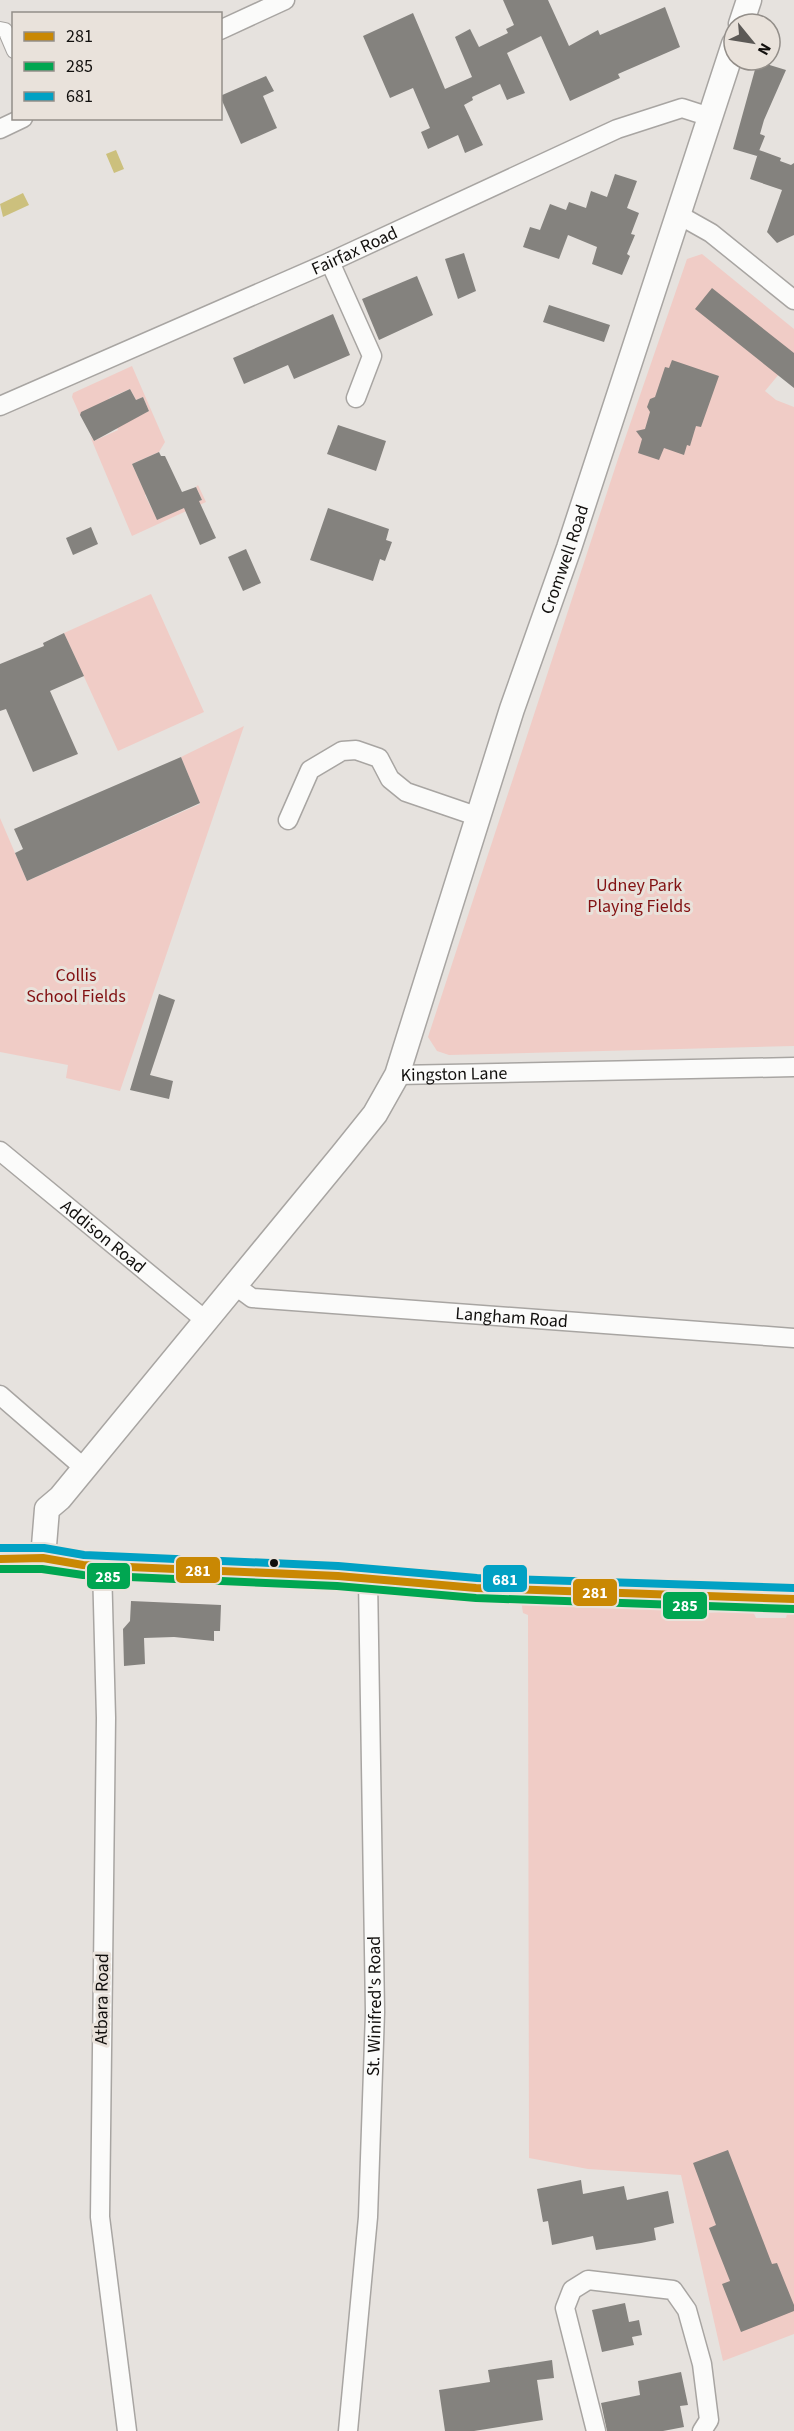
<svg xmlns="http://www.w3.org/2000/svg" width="794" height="2431" viewBox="0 0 794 2431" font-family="'Source Sans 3',sans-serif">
<rect width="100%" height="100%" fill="#e6e2de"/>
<!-- green -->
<path fill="#f0ccc6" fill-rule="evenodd" d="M702,254L794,329V356L765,391L776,400L794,407V1046L449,1055L437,1051L428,1037L618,459L687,259Z
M132,366L165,442L159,452L132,464L142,486L154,491L145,495L157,519L202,500L196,487L198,485L206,502L132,536L90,436L94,441L118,430L106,402L80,415L72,397L73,393ZM130,389L136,400L143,397L149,411L121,425L109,398Z
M151,594L204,712L118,751L64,633Z
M244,726L120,1091L66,1078L68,1065L0,1052V818L27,881L200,804L181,757Z
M596,1598L609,1608H619L623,1603L662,1602L682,1613L690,1606L703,1608L707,1613L720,1612L728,1606L750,1605L756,1618H786L789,1607H794V2334L723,2361L681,2175L588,2169L529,2158L528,1615L523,1613L521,1600Z"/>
<!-- water -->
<path fill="#ccc07d" d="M116,150L124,169L114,173L106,154Z
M23,193L29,205L3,217L0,204Z"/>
<!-- building -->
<path fill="#84827e" d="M503,0H548L569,46L598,30L600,35L665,7L680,47L618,74L620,78L570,101L541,36L507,53L525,93L507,100L500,84L472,97L473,100L464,105L483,145L465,153L458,135L428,149L421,132L430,128L413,88L390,98L363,36L413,13L445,89L472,77L455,37L470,29L479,47L508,33L506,29L514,25Z
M763,63L786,70L764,120L760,134L765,136L757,156L733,149L756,66L761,68Z
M266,76L274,91L263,96L277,128L241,144L220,96Z
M759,150L781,158L780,161L791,165L794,163V235L777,243L767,232L782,190L750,179Z
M615,174L637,181L627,208L639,213L631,234L635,235L627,254L630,256L622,275L592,264L597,247L568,235L559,259L523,247L530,227L540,230L550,204L566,210L569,202L586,208L591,191L607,197Z
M464,253L476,291L458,299L445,259Z
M417,276L433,315L379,340L362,299Z
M712,288L794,353V388L695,309Z
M549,305L610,325L604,342L543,322Z
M333,314L350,355L294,379L288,365L244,384L233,358Z
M672,360L719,376L701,427L696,426L690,446L687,445L684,455L664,448L659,460L638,453L642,439L636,431L645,429L650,412L647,407L650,399L655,397L665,367L669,368Z
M130,389L136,400L143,397L149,411L94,441L80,415L81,412Z
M338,425L386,441L376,471L327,454Z
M159,452L161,456H165L182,492L196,487L202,500L199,501L216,538L200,545L184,508L157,520L132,464Z
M328,508L389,529L386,540L392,542L385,561L380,559L373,581L310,560Z
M91,527L98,544L73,555L66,538Z
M246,549L261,583L243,591L228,557Z
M64,633L84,676L50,691L78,754L33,772L6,709L0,711V664L44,646L43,643Z
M181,757L200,803L27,881L15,853L23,849L14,829Z
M159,994L175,1000L150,1075L173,1081L169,1099L130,1090Z
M131,1601L221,1605L220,1631H214V1641L174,1637L144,1638L145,1664L124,1666L123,1629L130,1621Z
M728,2150L772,2264L777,2263L794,2305V2311L741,2332L722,2284L730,2281L709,2228L716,2225L693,2163Z
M581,2180L583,2194L624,2186L627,2200L668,2191L674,2223L654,2228L656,2240L641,2243L596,2250L593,2236L552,2245L548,2221L543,2222L537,2189Z
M625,2303L629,2322L639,2320L642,2335L632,2337L634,2345L602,2352L592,2310Z
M552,2360L554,2378L537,2380L543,2420L474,2431H445L439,2390L490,2382L488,2370Z
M681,2372L688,2405L680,2406L684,2427L663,2431H607L601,2403L640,2395L638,2381Z"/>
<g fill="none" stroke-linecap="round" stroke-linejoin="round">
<defs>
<path id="pedestrian" d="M0,29L5,30L14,51"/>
<g id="minor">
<path d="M220,30L285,0"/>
<path d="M0,129L23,118"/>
<path d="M679,215L711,233L794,300"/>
<path d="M330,262L372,356L356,398"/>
<path id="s1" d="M0,406L330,262L617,129L682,108L710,117"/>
<path d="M288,820L310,770L342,751L356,750L379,758L390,779L406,792L479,817"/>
<path id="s2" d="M397,1075L794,1067"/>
<path id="s3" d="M0,1151L205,1320"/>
<path id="s4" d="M233,1284L252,1298L794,1338"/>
<path d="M0,1395L83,1467"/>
<path d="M102,1566L106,1718L100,2217L127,2431"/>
<path id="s5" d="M348,2431L368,2217L375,2012L368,1579"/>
<path d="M596,2431L565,2308L572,2290L588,2280L673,2290L687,2310L702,2364L709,2420L702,2431"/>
</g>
<g id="secondary">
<path d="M741,24L749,0"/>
<path id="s6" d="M43,1558L47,1509L60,1498L342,1155L375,1114L397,1075L512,709L569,548L734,44"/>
</g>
<path id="primary" d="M0,1559L43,1558L83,1565L338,1576L476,1588L794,1599"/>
</defs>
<!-- pedestrian casing -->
<use href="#pedestrian" stroke="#a8a5a2" stroke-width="16"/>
<!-- minor casing -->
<use href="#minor" stroke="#a8a5a2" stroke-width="21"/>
<!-- secondary casing -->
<use href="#secondary" stroke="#a8a5a2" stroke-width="27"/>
<!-- primary casing -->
<use href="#primary" stroke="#a8a5a2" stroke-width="30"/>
<!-- pedestrian -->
<use href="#pedestrian" stroke="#fbfbfa" stroke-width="14"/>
<!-- minor -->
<use href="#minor" stroke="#fbfbfa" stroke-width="18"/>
<!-- secondary -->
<use href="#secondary" stroke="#fbfbfa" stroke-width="24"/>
<!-- primary -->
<use href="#primary" stroke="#fbfbfa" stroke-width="27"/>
<defs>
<path id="bus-1" d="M0,1559L43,1558L83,1565L338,1576L476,1588L794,1599"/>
<path id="bus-2" d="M0,1569H42L83,1575L337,1586L476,1598L794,1609"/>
<path id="bus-3" d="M0,1548H44L84,1555L338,1566L477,1578L794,1588"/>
</defs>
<!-- bus-1 casing -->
<use href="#bus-1" stroke="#e9e2db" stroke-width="12"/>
<!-- bus-2 casing -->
<use href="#bus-2" stroke="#e9e2db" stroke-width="12"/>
<!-- bus-3 casing -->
<use href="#bus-3" stroke="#e9e2db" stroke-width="12"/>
<!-- bus-1 -->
<use href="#bus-1" stroke="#c98803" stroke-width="8"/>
<!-- bus-2 -->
<use href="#bus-2" stroke="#00a651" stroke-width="8"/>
<!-- bus-3 -->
<use href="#bus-3" stroke="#01a1c4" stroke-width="8"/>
</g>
<!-- markers -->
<circle fill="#110f0d" stroke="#e9e2db" stroke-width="2" cx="274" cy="1563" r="5"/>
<g text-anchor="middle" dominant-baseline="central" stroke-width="6" stroke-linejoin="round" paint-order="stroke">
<!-- street labels -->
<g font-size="18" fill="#110f0d" stroke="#e9e2db">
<text stroke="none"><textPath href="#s1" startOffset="387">Fairfax Road</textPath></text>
<text stroke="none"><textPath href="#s6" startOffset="1150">Cromwell Road</textPath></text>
<text stroke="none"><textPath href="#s2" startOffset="57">Kingston Lane</textPath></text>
<text stroke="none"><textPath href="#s3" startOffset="134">Addison Road</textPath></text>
<text stroke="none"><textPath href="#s4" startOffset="284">Langham Road</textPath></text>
<text transform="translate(102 1999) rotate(-89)">Atbara Road</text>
<text stroke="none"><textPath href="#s5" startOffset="426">St. Winifred's Road</textPath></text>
</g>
<!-- park labels -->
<g font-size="18" fill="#821112" stroke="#e9e2db">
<text x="639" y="885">Udney Park<tspan x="639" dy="21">Playing Fields</tspan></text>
<text x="76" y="975">Collis<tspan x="76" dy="21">School Fields</tspan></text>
</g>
</g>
<g stroke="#e9e2db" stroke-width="2">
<rect x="175" y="1556" width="46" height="28" rx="6" fill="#c98803"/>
<rect x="86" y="1562" width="45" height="28" rx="6" fill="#00a651"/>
<rect x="482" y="1564" width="46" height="29" rx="6" fill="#01a1c4"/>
<rect x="572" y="1578" width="46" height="29" rx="6" fill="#c98803"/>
<rect x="662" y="1591" width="46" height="29" rx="6" fill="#00a651"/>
</g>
<g font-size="16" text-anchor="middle" font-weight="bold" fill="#fff">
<text x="198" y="1576">281</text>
<text x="108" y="1582">285</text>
<text x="505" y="1585">681</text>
<text x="595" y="1598">281</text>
<text x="685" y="1611">285</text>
</g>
<!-- legend -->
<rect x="12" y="12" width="210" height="108" fill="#e9e2db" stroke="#938e89" stroke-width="1.5"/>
<rect x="24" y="32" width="30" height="9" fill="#c98803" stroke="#938e89" stroke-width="1.5"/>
<text x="66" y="42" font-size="18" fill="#110f0d">281</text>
<rect x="24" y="62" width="30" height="9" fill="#00a651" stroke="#938e89" stroke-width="1.5"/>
<text x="66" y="72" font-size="18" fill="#110f0d">285</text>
<rect x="24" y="92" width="30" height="9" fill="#01a1c4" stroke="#938e89" stroke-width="1.5"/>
<text x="66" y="102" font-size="18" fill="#110f0d">681</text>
<!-- north arrow -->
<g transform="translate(752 42) rotate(120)"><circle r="28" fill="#e9e2db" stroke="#938e89" stroke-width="1.5"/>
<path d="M0-4.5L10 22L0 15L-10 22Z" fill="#5c5956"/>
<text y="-9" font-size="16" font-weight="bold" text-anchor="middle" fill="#110f0d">N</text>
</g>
</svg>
